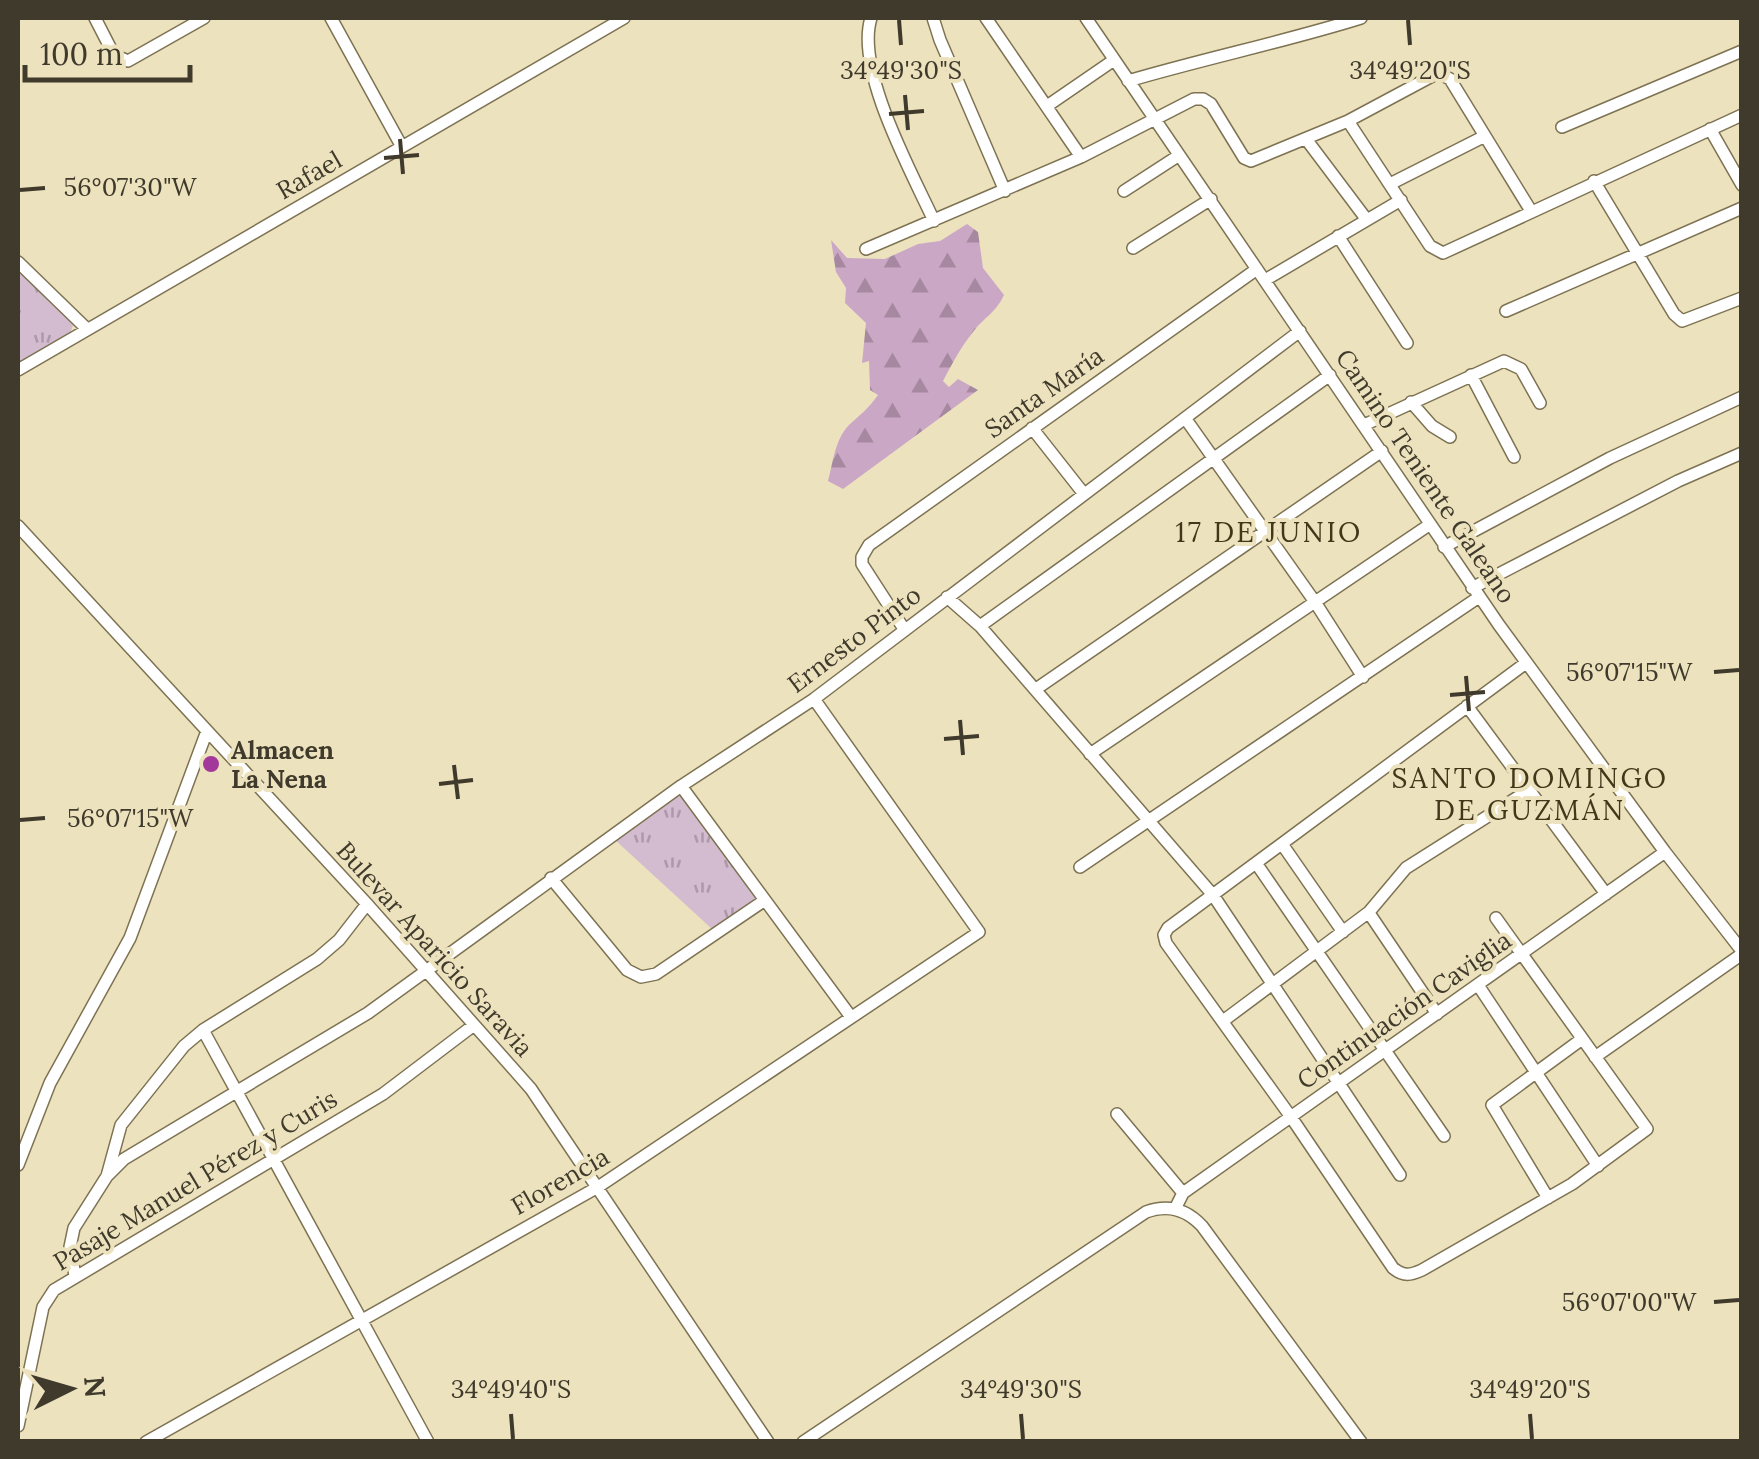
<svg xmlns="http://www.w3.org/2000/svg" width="1759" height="1459" viewBox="0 0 1759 1459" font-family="Lora,serif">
<defs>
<pattern id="grass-tufts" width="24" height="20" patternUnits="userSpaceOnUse" patternTransform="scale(2.5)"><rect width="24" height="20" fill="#d3bbd0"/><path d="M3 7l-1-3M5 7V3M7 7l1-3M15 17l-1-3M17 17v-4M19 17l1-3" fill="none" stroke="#ad99a9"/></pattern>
<pattern id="forest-firs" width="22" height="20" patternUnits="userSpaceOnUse" patternTransform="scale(2.5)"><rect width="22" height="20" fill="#cba7c6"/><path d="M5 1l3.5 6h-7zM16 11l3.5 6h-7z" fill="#a689a1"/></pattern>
</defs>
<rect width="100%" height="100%" fill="#ede2be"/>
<!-- grass -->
<path fill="url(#grass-tufts)" d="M18,269L73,325L70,334L18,364Z
M679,795L683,796L756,896L755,902L712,929L614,839Z"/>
<!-- forest -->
<path fill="url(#forest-firs)" d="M967,224L978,232L983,268L1004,295C995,314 985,316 973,332C961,347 952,364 943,381L949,387L958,379L978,390L843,489L828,481C833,463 835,439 849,425C860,415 869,408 878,395L870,390L869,361L862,363L866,323L845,303L846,288L836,272L831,240L847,258L885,259L918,244L940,241Z"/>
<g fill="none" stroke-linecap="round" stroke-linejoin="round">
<defs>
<path id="minor" d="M95,18L114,55L128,61L204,18
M331,18L402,147
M871,18C855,70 911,171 934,221
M933,18L940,40L1005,191
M986,18L1081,157
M1086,18L1499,625L1665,852L1742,951
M1128,81C1206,58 1284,42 1361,18
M1047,106L1114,60
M1348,121L1430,246L1443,253L1742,115
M1562,127L1742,51
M1710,129L1742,185
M1306,139L1367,220
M1594,181L1674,314L1682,321L1742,298
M1390,184L1485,136
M1124,191L1178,156
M1338,236L1407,343
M1133,248L1211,199
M866,249L1081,157L1194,99H1203L1211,104L1244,158L1251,161L1348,121L1434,75H1442L1450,79L1531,211
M18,262L87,329
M1265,280L1401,200
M1506,311L1742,208
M18,370L624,18
M1471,375L1514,457
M1411,402L1432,426L1450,437
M1185,418L1315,602L1363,677
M1364,425L1504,361L1521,369L1540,403
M1032,428L1084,494
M18,526L367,904L531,1089L768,1442
M1444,547L1610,458L1742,397
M1472,588L1678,481L1742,453
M947,597L980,626L1213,895L1400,1175
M980,626L1330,375
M904,629L862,564V557L869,545L1257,269
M1036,689L1382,451
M1467,706L1606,894
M1090,754L1429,525
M681,786L851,1017
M1282,844L1343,932
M1256,863L1444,1136
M1080,867L1479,597
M551,878L627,970L641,977L656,974L765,900
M1369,913L1437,1014
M1496,918L1647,1129L1572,1184L1422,1270C1411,1275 1404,1277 1393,1268L1291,1117L1166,943L1164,935L1168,928L1526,663
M1478,985L1598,1166
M1223,1021L1369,912L1406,868L1529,790
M203,1030L428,1442
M1595,1057L1742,954
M1117,1114L1183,1193
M18,1165L50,1083L130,938L207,731
M107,1176L124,1159L368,1013L681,786L814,699L1300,331
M1548,1198L1492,1105L1582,1039
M1175,1209L1183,1193L1665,852
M75,1276L70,1247L74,1228L107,1176L121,1125L184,1046L203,1030L317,959L339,940L367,904
M18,1426L43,1307L54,1290L383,1094L474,1025
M146,1442L598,1187L979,932L814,699
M803,1442L1146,1212C1168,1204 1186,1209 1202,1226L1361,1442"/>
</defs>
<!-- minor casing -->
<use href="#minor" stroke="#7d7252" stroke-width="14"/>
<!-- minor -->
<use href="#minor" stroke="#fff" stroke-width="11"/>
</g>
<!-- ticks -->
<path fill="none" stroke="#3f3a2c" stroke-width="4" d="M899,20L901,45M1408,20L1410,45M905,95L908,130M889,114L924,111M400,139L403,174M384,158L419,155M20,190L45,188M1714,672L1739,670M1466,676L1469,711M1450,695L1485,692M960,720L963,755M944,739L979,736M454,765L458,799M439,784L473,780M20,820L45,818M1714,1302L1739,1300M511,1414L513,1439M1021,1414L1023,1439M1530,1414L1532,1439"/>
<!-- markers -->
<circle fill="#a2389a" stroke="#ede2be" stroke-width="4" cx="211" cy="764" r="10"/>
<g text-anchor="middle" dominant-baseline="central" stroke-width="8" stroke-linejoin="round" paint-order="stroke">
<!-- street labels -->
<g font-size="25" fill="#3f3a2c" stroke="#ede2be">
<text transform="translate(309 175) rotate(-30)">Rafael</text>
<text transform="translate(1044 392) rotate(-35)">Santa María</text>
<text transform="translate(1426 476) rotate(56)">Camino Teniente Galeano</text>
<text transform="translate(854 639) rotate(-37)">Ernesto Pinto</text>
<text transform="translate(435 949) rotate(48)">Bulevar Aparicio Saravia</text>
<text transform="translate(1404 1010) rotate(-35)">Continuación Caviglia</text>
<text transform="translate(195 1180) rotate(-31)">Pasaje Manuel Pérez y Curis</text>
<text transform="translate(560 1181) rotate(-30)">Florencia</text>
</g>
<!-- poi labels -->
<g font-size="25" font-weight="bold" fill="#3f3a2c" stroke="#ede2be" text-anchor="start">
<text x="231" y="750">Almacen<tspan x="231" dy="29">La Nena</tspan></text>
</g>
<!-- neighbourhood labels -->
<g font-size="28" letter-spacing="2.5" fill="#413719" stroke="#ede2be">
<text x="1269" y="532">17 DE JUNIO</text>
<text x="1530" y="778">SANTO DOMINGO<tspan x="1530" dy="32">DE GUZMÁN</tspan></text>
</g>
</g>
<g font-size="25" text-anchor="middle" fill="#3f3a2c" stroke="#ede2be" stroke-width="8" stroke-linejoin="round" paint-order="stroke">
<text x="901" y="79">34°49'30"S</text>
<text x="1410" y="79">34°49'20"S</text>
<text x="130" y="196">56°07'30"W</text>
<text x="1629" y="681">56°07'15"W</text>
<text x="130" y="827">56°07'15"W</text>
<text x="1629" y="1311">56°07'00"W</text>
<text x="511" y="1398">34°49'40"S</text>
<text x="1021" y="1398">34°49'30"S</text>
<text x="1530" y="1398">34°49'20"S</text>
</g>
<!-- border -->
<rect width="1759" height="1459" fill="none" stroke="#3f3a2c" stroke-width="40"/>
<!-- north arrow -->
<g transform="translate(70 1389) rotate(85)" stroke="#ede2be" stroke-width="8" paint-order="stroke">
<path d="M0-8L18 38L0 25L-18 38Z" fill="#3f3a2c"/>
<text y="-15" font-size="28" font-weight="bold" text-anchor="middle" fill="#3f3a2c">N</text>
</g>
<!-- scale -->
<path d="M25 65v15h165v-15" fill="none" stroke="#3f3a2c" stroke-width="5"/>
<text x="40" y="65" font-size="30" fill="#3f3a2c" stroke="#ede2be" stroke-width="8" paint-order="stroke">100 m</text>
</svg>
